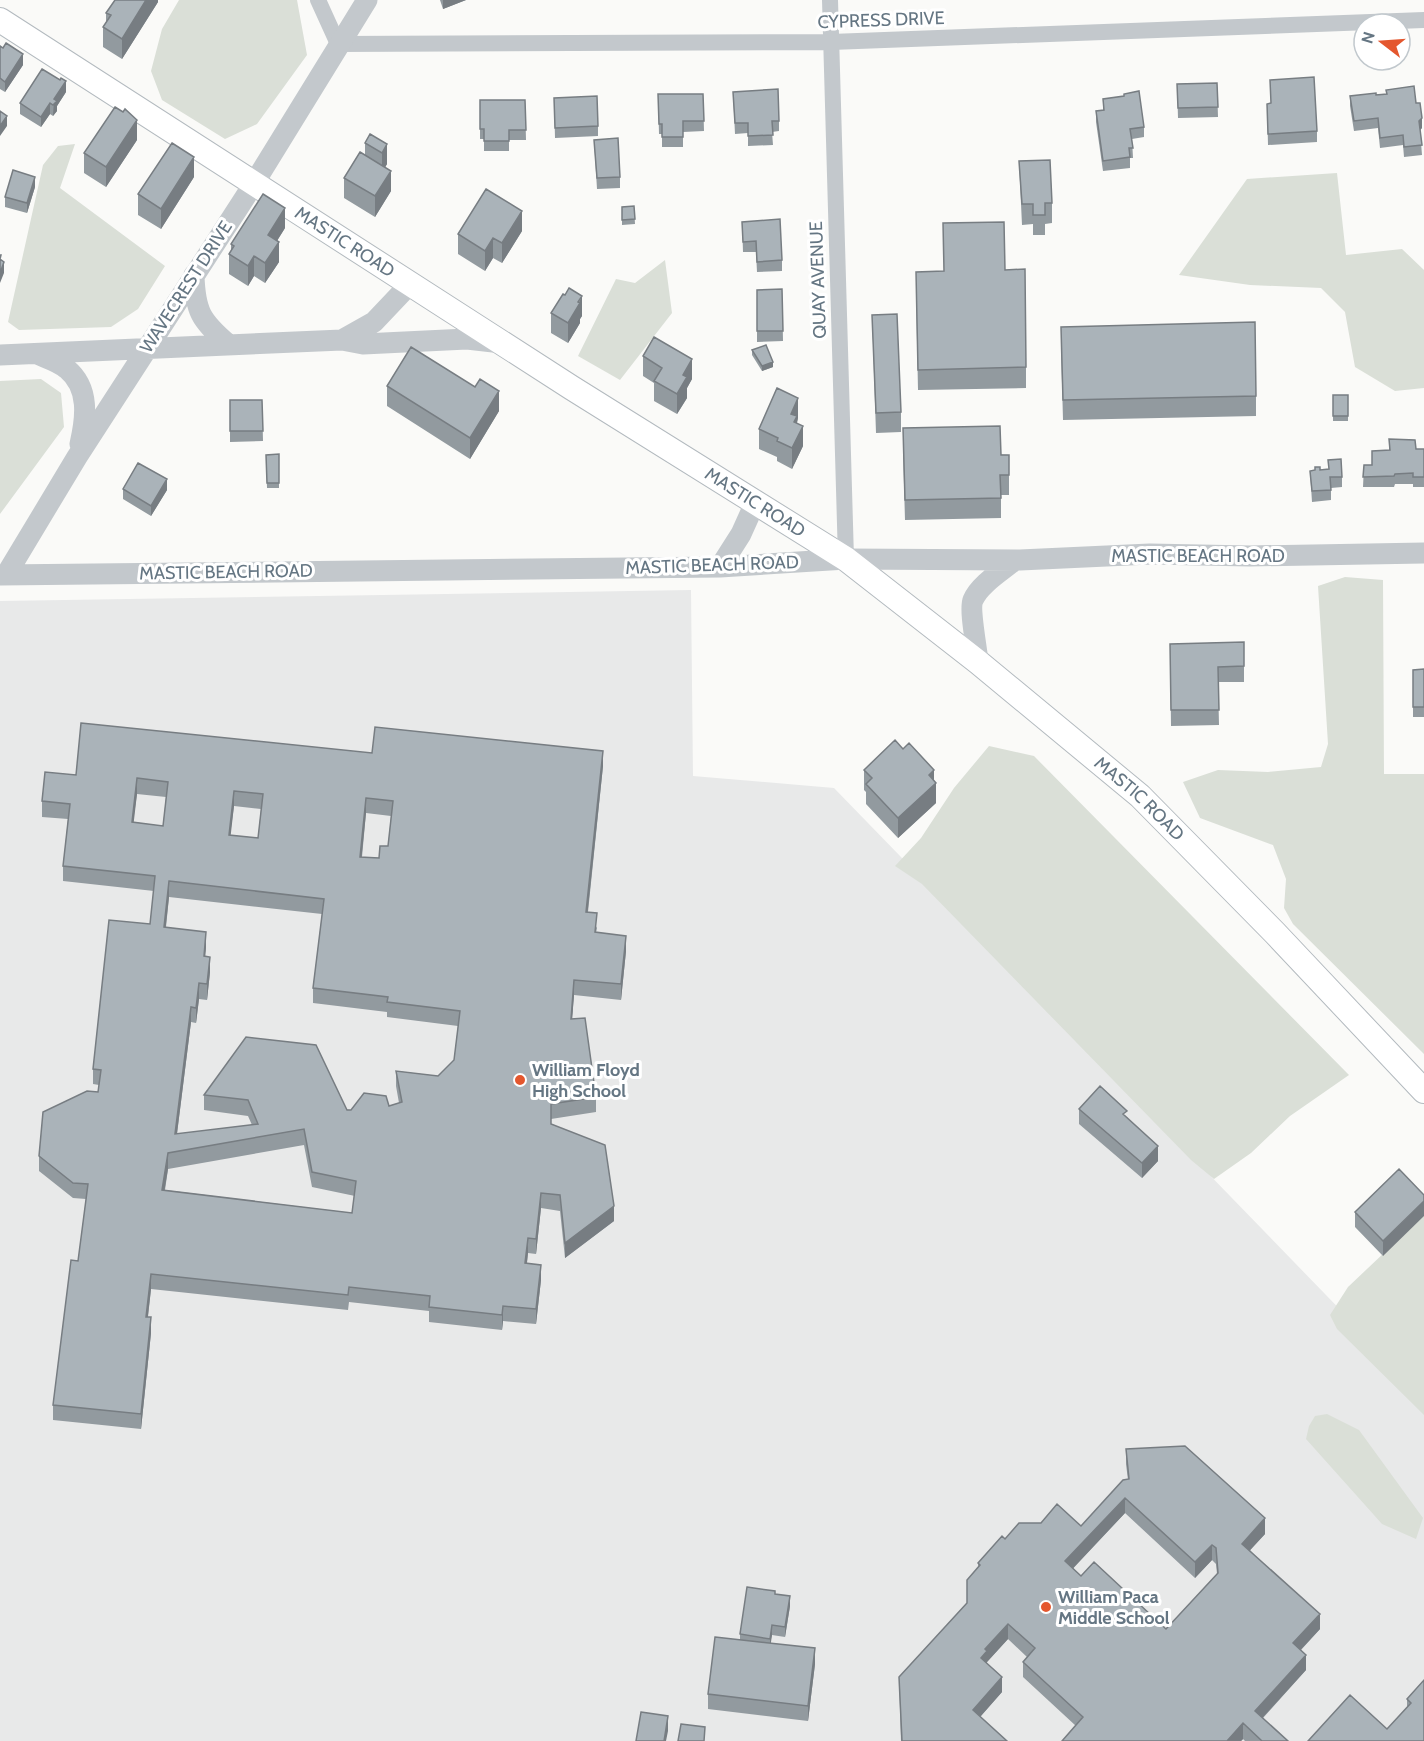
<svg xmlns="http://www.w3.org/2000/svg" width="1424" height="1741" viewBox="0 0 1424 1741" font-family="Cabin,sans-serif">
<rect width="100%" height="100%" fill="#fafaf8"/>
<!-- built -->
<path fill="#e8e9e9" d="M691,590L693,776L834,788L1424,1396V1741H0V601Z"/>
<!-- green -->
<path fill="#dadfd7" d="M179,0H297L307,55L257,124L225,139L162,100L151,71L162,29Z
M75,144L60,188L165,266L138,309L111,327L19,330L8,322L43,165L58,146Z
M1337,173L1346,255L1402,249L1424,270V388L1395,391L1355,367L1345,312L1321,288L1250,285L1179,275L1247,179Z
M665,260L672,313L620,380L578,356L616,279L635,283Z
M41,379L61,393L64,427L0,514V381Z
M1345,577L1383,580L1384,774H1424V1054L1293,924L1284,908L1286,879L1273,845L1200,818L1183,782L1218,770L1268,772L1321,767L1328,744L1318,586Z
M989,746L1034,756L1349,1075L1290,1116L1251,1153L1214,1179L1191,1160L922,884L895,866L921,838L954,788Z
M1424,1215V1415L1337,1329L1330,1315L1348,1287Z
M1327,1414L1359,1430L1423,1518L1416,1539L1382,1524L1306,1439L1309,1426L1315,1416Z"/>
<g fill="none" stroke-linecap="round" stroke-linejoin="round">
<defs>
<g id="secondary">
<path id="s1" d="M0,20L572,388L846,559L978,662L1140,796L1275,933L1424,1091"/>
</g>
</defs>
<!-- secondary casing -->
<use href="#secondary" stroke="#b3babf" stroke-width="26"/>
<!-- minor -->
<path stroke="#c3c8cc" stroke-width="16" d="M318,0L338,44L831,42L1424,20
M830,0L846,559"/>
<!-- tertiary -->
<path stroke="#c3c8cc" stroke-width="21" d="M194,275C195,311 201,321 228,344
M342,340L374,322L410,284
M37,354C46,358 59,362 67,369C90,388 86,418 80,444
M0,355L342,340L363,344L467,339L502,343
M720,567L741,534L755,503
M0,575L720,567L846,559L1020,560L1150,554L1250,556L1424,553
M6,575L77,457L253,185L367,0
M978,662C977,649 969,609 973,600C980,584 1002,571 1015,560"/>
<!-- secondary -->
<use href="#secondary" stroke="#fff" stroke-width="24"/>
</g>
<!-- wall -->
<path fill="#929a9f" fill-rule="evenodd" d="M158,0V2L122,59L103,47V27L106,23V13Z
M440,0H466L443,9Z
M0,46L23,65L5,92L0,89Z
M1270,80L1317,131V142L1268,145L1267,104L1271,103Z
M1217,83L1218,117L1178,118L1177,84Z
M1386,90L1416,103L1422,128L1420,130L1422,155L1404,157L1403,145L1380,148L1378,128L1354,131L1350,106V96L1386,94Z
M66,92L57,106V111L53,116L50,114L41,127L20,114V103Z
M733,92L779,121V131L772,132L773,145L748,146V133L735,134Z
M658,94H703L704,131L683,132V147H662V134H659Z
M554,98L598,126V136L555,138Z
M1103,99L1144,127V137L1132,139L1133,158H1130V168L1103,171L1096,122V111L1103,110Z
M480,100H525L526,140H509V151H484V139H480Z
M137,140L106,187L84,173V153Z
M594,140L620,177V188L597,189Z
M365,143L387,144V164L385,167L391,191L375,217L344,198V178L365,155Z
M1019,161L1052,203V223L1045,224V235H1033V224L1022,225Z
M194,177L161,229L138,215V194Z
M35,187L27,213L5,207V197Z
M634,206L635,224L622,225V207Z
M742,222L782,260V271L757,272L756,252H743Z
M285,228L277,241L279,262L265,283L254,276L248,286L229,274V254L231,252V244Z
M522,231L502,263L493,258L485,271L458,254V234Z
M1005,270L1026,367V388L918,390L916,292L944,271Z
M782,289L783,341L757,342V290Z
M565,295L582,316L580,319V323L568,343L551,333V313Z
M872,315L901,412V432L876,433Z
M1061,347L1256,396V416L1063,420Z
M752,350L773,367L762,371L752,355Z
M643,356L692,379L687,388V398L677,414L654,401V383L643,376Z
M387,386L499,411L470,459L387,406Z
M1333,395H1348V421H1333Z
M230,400H262L263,441L230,442Z
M798,418L797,423L803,446L792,469L777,461V457L759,449V429Z
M1389,439L1416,449H1424V487H1413V484H1395L1394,487H1363L1364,465H1372L1389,450Z
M903,449L1009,455V495H1001V518L905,520Z
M279,454V488H267L266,455Z
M1320,470L1342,477V487L1331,488V500L1312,502L1310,471Z
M123,489L167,490L151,516L123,499Z
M1244,642V682H1218L1219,725L1171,726L1170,644Z
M1424,669V717H1413V670Z
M372,753L603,766L588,912L597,928L596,933L626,951L621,1000L574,995L572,1019L596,1097V1112L551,1119V1124L614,1221L565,1258L560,1211L541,1208L536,1254L528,1253L527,1263L541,1280L536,1324L503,1321L502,1330L429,1322V1311L349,1302L348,1310L151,1289L148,1317L151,1333L141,1429L53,1420V1405L78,1261L86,1199L73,1198L39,1171V1156L98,1092L99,1085L93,1084V1069L150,924L154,891L63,881V866L68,819L42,817V801L76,775ZM137,794L166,797L163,826L133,822ZM234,806L261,809L258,838L230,835ZM366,813L391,816L388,846L379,858L362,857ZM169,897L322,914L313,988V1003L387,1012V1017L458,1026L454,1060L438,1076L396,1071V1086L399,1103L389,1106L351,1110L204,1095V1110L248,1116L252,1125L177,1134L191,1022L196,1023L199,999L207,1000L210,972L205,956L206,947L166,927ZM304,1145L312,1187L355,1196L352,1213L165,1190L168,1169Z
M864,770L934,780L936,803L898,838L866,804V792L864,790Z
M1079,1109L1127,1117L1158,1161L1142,1178L1079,1124Z
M1399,1169L1383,1256L1355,1227V1212Z
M1126,1449L1265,1534L1250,1550L1320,1629L1301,1650L1306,1670L1263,1718L1288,1741H1245L1243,1739L1241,1741H1062L1076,1726L1023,1677V1662L1027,1657L1008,1639L987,1662V1663L1002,1692L980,1717L1007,1741H901L899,1677L967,1603L978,1568V1563L1005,1539L1081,1526L1128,1480L1126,1464ZM1125,1513L1195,1578L1212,1560L1216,1564L1217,1574L1166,1629L1081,1576L1073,1568Z
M775,1594L790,1606L785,1637L772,1635L770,1643L815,1664L808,1721L708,1709V1694L740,1640V1634Z
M1424,1680V1741L1387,1729L1407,1708V1699Z"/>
<!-- shaded-wall -->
<path fill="#777d82" d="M146,0H158V2L122,59V39Z
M443,0H466L443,9Z
M23,54V65L5,92V82Z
M66,81V92L57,106V111L53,116L54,99Z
M50,103V114L41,127V117Z
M7,116V126L0,136V126Z
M1422,118V128L1419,131V121Z
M137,120V140L106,187V167Z
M387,144V164L382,173V153Z
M194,157V177L161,229V209Z
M391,171V191L375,217V196Z
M35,177V187L27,213V203Z
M285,208V228L268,255V235Z
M522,211V231L502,263V243Z
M493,238V258L485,271V251Z
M279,242V262L265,283V263Z
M254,256V276L248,286V266Z
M4,262V273L0,283V273Z
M582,296V316L580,319V323L568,343V323Z
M692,359V379L687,388V398L677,414V394L683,375Z
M773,362V367L762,371V366Z
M499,391V411L470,459V438Z
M798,398V418L797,422V436L791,414Z
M803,426V446L792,469V448Z
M167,479V490L151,516V506Z
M603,751V766L586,927V912Z
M934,770V784L936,783V803L898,838V818L929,775Z
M137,778V794L132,837V822Z
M234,791V806L229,850V835Z
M366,798V813L360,872V857Z
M169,881V897L164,942V927Z
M206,932V947L204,971V956Z
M626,936V951L621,1000V984Z
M210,957V972L207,1000V984Z
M574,980V995L571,1034V1019Z
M199,983V999L196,1023V1008Z
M191,1007V1022L175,1149V1134Z
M1158,1146V1161L1142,1178V1163Z
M168,1153V1169L162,1205V1190Z
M541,1193V1208L536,1254V1239Z
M1424,1201V1216L1383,1256V1241Z
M614,1206V1221L565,1258V1243Z
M528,1238V1253L525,1278V1263Z
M541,1265V1280L536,1324V1309Z
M151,1274V1289L146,1332V1317Z
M503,1306V1321L502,1330V1315Z
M151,1317V1333L141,1429V1414Z
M1125,1498V1513L1065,1577V1561Z
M1265,1518V1534L1242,1559V1544Z
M1212,1545V1560L1195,1578V1562Z
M790,1596V1606L785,1637V1627Z
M1320,1614V1629L1293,1658V1643Z
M1008,1624V1639L987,1662V1666L981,1658L985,1649Z
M772,1625V1635L770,1649V1639Z
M815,1648V1664L808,1721V1706Z
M1306,1655V1670L1255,1726V1711Z
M1002,1677V1692L973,1725V1710Z
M668,1716V1731L666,1741H664Z
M1243,1723V1739L1241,1741H1227Z"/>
<!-- building -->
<path fill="#aab3b9" stroke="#777d82" stroke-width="1.5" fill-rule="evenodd" d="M115,0H146L122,39L103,27L111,15L106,13Z
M6,43L23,54L5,82L0,78V46L3,48Z
M42,69L60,80L61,78L66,81L54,99L57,101L53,105L50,103L41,117L20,103Z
M1314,77L1317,131L1268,134L1267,104L1271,103L1270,80Z
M1217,83L1218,107L1178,108L1177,84Z
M1414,86L1416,103H1420L1422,118L1419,121L1422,145L1404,147L1403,135L1380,138L1378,118L1354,121L1350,96L1376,93V95L1387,94L1386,90Z
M778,89L779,121H772L773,135L748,136V123H735L733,92Z
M1139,91L1144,127L1130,129L1133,148H1129L1130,157L1103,161L1096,111L1104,110L1103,99L1124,96V94Z
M658,94H703L704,121H683V137H662V124H659Z
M597,96L598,126L555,128L554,98Z
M480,100H525L526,130H509V141H484V129H480Z
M115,107L123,112L125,109L137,120L106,167L84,153Z
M0,111L7,116L0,126Z
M370,134L387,144L382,153L365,143Z
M618,138L620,177L597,178L594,140Z
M172,143L194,157L161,209L138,194Z
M360,152L391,171L375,196L344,178Z
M1050,160L1052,203H1045V215H1033V204H1022L1019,161Z
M13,170L35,177L27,203L5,197Z
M486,189L522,211L502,243L493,238L485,251L458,234Z
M263,194L285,208L268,235L279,242L265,263L254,256L248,266L229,254L234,246L231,244Z
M634,206L635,219L622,220V207Z
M780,219L782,260L757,262L756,241L743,242L742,222Z
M1004,222L1005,270L1025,269L1026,367L918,370L916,272L944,271L943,223Z
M0,255H1L0,259L4,262L0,273Z
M569,288L582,296L578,302L580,303L568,323L551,313L563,294L565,295Z
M782,289L783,331H757V290Z
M897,314L901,412L876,413L872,315Z
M1255,322L1256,396L1063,400L1061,327Z
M654,337L692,359L683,375L687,377L677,394L654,381L662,368L643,356Z
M766,345L773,362L762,366L752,350Z
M411,347L475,387L480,379L499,391L470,438L387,386Z
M777,388L798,398L791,414L797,416L794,422L803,426L792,448L777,441L778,438L759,429Z
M1333,395H1348V416H1333Z
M230,400H262L263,431H230Z
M1000,426L1001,455H1009V475H1000L1001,498L905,500L903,428Z
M1389,439L1415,440L1416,449H1424V477H1413V473L1395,474L1394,476L1363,477L1364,465H1372V451L1390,450Z
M279,454V483H267L266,455Z
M1341,459L1342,477H1330L1331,490L1312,491L1310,471L1315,470V467H1320V470L1329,469L1328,460Z
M138,463L167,479L151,506L123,489Z
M1244,642V666L1218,667L1219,710H1171L1170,644Z
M1424,669V707H1413V670Z
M81,723L372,753L375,727L603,751L586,912L597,913L595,932L626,936L621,984L574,980L571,1019L585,1018L596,1097L551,1104V1124L605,1145L614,1206L565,1243L560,1195L541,1193L536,1239L528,1238L525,1263L541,1265L536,1309L503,1306L502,1315L429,1307L430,1296L349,1287L348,1295L151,1274L146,1317H151L141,1414L53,1405L71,1260L78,1261L88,1184L73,1183L39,1156L43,1112L87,1091L98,1092L101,1070L93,1069L109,920L150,924L155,876L63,866L70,804L42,801L45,772L76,775ZM137,778L168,782L163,826L132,822ZM234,791L263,794L258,838L229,835ZM366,798L393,801L388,846H380L379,858L360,857ZM169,881L324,899L313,988L388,997L387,1002L460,1011L454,1060L438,1076L396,1071L402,1102L389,1106L386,1096L364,1093L351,1110H347L316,1045L246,1037L204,1095L248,1100L258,1124L175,1134L191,1007L196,1008L199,983L207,984L210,957L204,956L206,932L164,927ZM304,1129L312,1172L356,1181L352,1213L162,1190L168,1153Z
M895,740L903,749L909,743L934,770L929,775L936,783L898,818L866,784L872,778L864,770Z
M1100,1086L1127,1111L1123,1114L1158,1146L1142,1163L1079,1109Z
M1399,1169L1424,1195V1201L1383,1241L1355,1212Z
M1185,1446L1265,1518L1242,1544L1320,1614L1293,1643L1306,1655L1255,1711L1288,1741H1262L1243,1723L1227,1741H1062L1083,1717L1023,1662L1035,1648L1008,1624L985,1649L987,1651L981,1658L1002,1677L973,1710L1007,1741H902L899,1677L967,1603V1580L980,1565L978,1563L1002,1536L1005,1539L1019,1523H1041L1057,1504L1081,1526L1123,1480L1129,1479L1126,1449ZM1125,1498L1195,1562L1212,1545L1216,1548L1218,1573L1166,1629L1094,1562L1081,1576L1065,1561Z
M747,1587L775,1591V1594L790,1596L785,1627L772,1625L770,1639L740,1634Z
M715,1637L815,1648L808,1706L708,1694Z
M1424,1680V1741H1308L1350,1695L1387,1729L1411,1703L1407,1699Z
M641,1712L668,1716L664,1741H636Z
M681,1724L705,1727L704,1741H678Z"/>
<!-- markers -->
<g fill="#e4572e" stroke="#fff" stroke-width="2">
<circle cx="520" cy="1080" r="6"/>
<circle cx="1046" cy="1607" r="6"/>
</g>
<g text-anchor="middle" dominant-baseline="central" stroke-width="6" stroke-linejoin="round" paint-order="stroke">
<!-- street labels -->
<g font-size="18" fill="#657683" stroke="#fff">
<text transform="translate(881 20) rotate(-2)">CYPRESS DRIVE</text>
<text stroke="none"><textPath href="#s1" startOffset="410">MASTIC ROAD</textPath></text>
<text transform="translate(818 280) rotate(-92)">QUAY AVENUE</text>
<text transform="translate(186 287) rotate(-57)">WAVECREST DRIVE</text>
<text stroke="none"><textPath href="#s1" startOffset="896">MASTIC ROAD</textPath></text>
<text x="1198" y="556">MASTIC BEACH ROAD</text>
<text transform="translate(712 565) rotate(-2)">MASTIC BEACH ROAD</text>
<text transform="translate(226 572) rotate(-1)">MASTIC BEACH ROAD</text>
<text stroke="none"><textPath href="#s1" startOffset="1382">MASTIC ROAD</textPath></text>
</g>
<!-- poi labels -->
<g font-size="18" font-weight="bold" fill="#657683" stroke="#fff" text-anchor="start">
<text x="532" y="1070">William Floyd<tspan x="532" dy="21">High School</tspan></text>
<text x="1058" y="1597">William Paca<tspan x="1058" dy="21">Middle School</tspan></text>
</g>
</g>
<!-- north arrow -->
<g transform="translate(1382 42) rotate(287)"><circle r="28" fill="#ffffff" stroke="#c1c8cd" stroke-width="1.5"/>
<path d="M0-4.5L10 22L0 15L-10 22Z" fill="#e4572e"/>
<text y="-9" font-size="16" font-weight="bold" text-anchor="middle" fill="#657683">N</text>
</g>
</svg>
